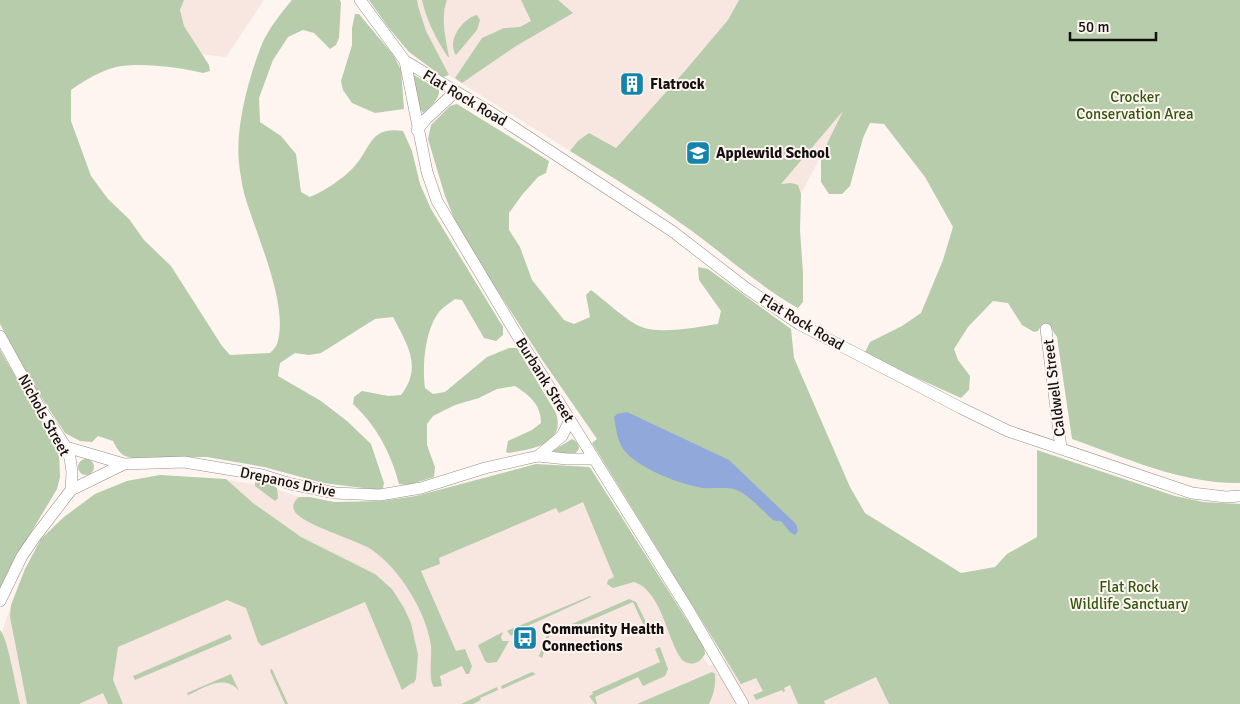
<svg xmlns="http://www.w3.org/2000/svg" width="1240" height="704" viewBox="0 0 1240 704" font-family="Signika,sans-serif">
<rect width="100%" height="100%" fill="#fef5f1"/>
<!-- built -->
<path fill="#f7e7e0" d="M18,0H264L226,57L146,48Z
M374,0H893L834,131L801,194L767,234V288L690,229L652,202L410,51Z
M587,472L709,666L883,587L920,704H0V637L16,592L25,569L41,539L64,517L95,494L127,481L160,475L228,480L266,486L312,501L351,506Z"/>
<!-- green -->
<path fill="#b7ccaa" d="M0,0H184L180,10L184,26L209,65L210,71L203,73C179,67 140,62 116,67C100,71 85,80 71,90V121L91,176L108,199L129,219L144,240L171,266L222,346L230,355L270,353C273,350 276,347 277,344C290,305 255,233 244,193C242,184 240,173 239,163C235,128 249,76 262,44C269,28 281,13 292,0H340L341,3L339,38L336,45L330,49L314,33L303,30L288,37L273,60L259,98L260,122L281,136L296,154L301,192L310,197C324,191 341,180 352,169C372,149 368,126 403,131L412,151L420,184L431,209L503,327V335L496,341L484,338L462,300L455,299C450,303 443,307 439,312C425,330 422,366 425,388L433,394L445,392L487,357L509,348H517L556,413C566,445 532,449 509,453L506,452L508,441L532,430L541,423C541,404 529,395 515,386L497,389L479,398L455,405L433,416L427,424V445L435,467L434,477L408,485L399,484C391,453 376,425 353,404L354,397L362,391L389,396L401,395C423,367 407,344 393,317L375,319L321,353L309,355L295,353L280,363L278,376L321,401L347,421L371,444L384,483L383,488L379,490L323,483L264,467L207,457L132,458C121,456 118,451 113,441L98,436L92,442L80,441L65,433L35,388L0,324Z
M369,0H417L418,6L426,31L449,75L443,77L409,52L388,27Z
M422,0H447C440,18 446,39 449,57H448C437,41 426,19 422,0Z
M521,0H558L573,13L516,46L462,83L455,78L482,38L504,28L520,27L531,21Z
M739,0H1240V483C1182,484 1126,458 1072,439L1057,337L1049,325L1042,324L1038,331L1034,332L1022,325L1008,303L993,301L968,327L954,349L958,360L970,376L969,390L961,398L864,354L870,342L902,326L921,313L943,260L953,227L925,177L884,124L870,123L863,138L850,186L842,194H829L821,182V156L843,111L781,184L791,183L798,185L801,194L800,230L803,273V302L798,308C759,286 725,255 689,229C651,201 611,176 570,151L578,141L589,133L616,148L684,72L728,20Z
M355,14H359L394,56L401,70L404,109L375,113L352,103L343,90L341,81L352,45V28Z
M477,15L480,20L477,30L456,55C446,41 463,18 477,15Z
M414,75L439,90C440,99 430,107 423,113L419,107L412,78Z
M457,104L549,161L546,173L538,177L522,195L509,213V230L520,247L532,280L564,320L574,324L590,317L586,295L591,290C604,300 624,318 637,325C658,336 696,327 718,324L721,311L699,280L698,267L708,269L791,329L794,358L850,487L865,513L961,573L995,567L1007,554L1037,537V450L1175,496L1203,502L1240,504V704H889L876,677L824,701L825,704H798L790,685L784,688L785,691L783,692L782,690L756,700L753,695L763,691L756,678L741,684L592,443L597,439L543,361L460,233L445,196L428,139L431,125L450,106Z
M0,350L59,452L60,477L57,489L8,571L0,590Z
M572,439C576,441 579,444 579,449L575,454L554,452V450Z
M78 467a8 8 0 1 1 16 0a8 8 0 1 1-16 0Z
M536,464L589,467L591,469L704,647L705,654C700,663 691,667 682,660C666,638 662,591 634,582L613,588L607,584L608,580L614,577L583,502L559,513L556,508L439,558L440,564L421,571L456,651L465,649L472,666L469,674H466L462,666L440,676L442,686L434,687C428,680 432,656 431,646C427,613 399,568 372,550C358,540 299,524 294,510C292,505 295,500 299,497H310L334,502L382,501L416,496Z
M160,475L226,479L253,503L301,537L375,574L392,589L404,608L411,623L418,655L416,679L413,684L412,683L402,690L365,602L262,646L258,642L246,608L227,600L118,647L113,680L123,704H108L103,693L79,704H27L10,617L11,605L25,569L41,539L64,517L95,494L127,481Z
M259,481L267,482L277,488L278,498L275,501L255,486V482Z
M590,596L591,597L519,630L511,636L507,631Z
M629,599L636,602L648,626L649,637L633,602L568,630L564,628L557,633L550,634L542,658L539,656L547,635L549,634Z
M0,630C8,638 16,689 20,704H0Z
M503,632L501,637L502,641H509L497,662L488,663L485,661L478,645Z
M230,634L232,639L135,680L133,676Z
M660,647L668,669L665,676L643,686L638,677L595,697L597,704H595L589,696L593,694L592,692L660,662L655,649Z
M271,669H272L288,704H285L270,671Z
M532,672L536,674L502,689L501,686Z
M712,672L715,674C716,685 714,694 709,704H637Z
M231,674L239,691C225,673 204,688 188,695L187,693Z
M497,687L498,690L480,698L481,700L473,704H461Z"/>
<!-- water -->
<path fill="#90a8da" d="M627,412L729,460L796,524L798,531L795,535L790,532L781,521H777L773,520C763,511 746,492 734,489C724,487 713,489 703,488C682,485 637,468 624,450C617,441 616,428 614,417L617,414Z"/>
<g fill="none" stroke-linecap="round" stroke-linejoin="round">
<defs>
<path id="street" d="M360,0L405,61L495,115L672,231L746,288L799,324L961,408L1008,431L1192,493L1226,497L1240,496
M405,61L427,172L437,201L517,335L689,611L743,704
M417,130L426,119L455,92
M1046,329L1061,448
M0,336L38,405L66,447L70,458L72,472L71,490L35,537L22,556L0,601
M66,447L124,464
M538,456L562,436L570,420
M71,490L124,464L184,462L262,475L291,484L335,493L380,495L421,488L485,468L538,456L567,459H594"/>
</defs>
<!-- street casing -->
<use href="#street" stroke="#978f8b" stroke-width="12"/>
<!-- street -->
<use href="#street" stroke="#fff" stroke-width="11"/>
</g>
<!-- icons -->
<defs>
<symbol id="building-square" viewBox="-11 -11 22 22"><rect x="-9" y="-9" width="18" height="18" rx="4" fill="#1584ab" stroke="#fef5f1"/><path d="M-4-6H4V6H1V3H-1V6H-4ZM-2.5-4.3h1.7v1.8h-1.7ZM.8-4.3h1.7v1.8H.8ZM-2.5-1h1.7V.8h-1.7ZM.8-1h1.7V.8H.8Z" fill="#fff"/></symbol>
<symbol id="school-square" viewBox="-11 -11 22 22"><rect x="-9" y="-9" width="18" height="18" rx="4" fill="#1584ab" stroke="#fef5f1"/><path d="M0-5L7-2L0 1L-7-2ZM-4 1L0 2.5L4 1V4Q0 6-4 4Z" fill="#fff"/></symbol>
<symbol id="bus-square" viewBox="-11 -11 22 22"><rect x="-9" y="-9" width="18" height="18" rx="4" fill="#1584ab" stroke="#fef5f1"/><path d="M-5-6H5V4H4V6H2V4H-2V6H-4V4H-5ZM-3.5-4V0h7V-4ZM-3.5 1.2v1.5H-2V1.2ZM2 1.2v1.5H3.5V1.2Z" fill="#fff"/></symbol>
</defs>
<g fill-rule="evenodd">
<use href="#building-square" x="618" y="70" width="28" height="28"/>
<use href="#school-square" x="684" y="139" width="28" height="28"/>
<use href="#bus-square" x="511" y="624" width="28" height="28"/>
</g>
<g text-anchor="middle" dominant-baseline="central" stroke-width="4" stroke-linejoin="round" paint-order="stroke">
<!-- poi labels -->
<g font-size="15" font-weight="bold" fill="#13100f" stroke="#fef5f1" text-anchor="start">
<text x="650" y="84">Flatrock</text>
<text x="716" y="153">Applewild School</text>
<text x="542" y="629">Community Health<tspan x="542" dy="17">Connections</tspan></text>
</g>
<!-- park labels -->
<g font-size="15" fill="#31560e" stroke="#fef5f1">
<text x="1135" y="97">Crocker<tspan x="1135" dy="17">Conservation Area</tspan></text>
<text x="1129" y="587">Flat Rock<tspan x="1129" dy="17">Wildlife Sanctuary</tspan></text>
</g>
<!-- street labels -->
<g font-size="15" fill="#13100f" stroke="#fef5f1">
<text transform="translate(465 98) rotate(31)">Flat Rock Road</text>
<text transform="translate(802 322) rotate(31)">Flat Rock Road</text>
<text transform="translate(545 380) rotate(58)">Burbank Street</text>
<text transform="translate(1054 388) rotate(-97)">Caldwell Street</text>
<text transform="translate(44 415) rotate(61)">Nichols Street</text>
<text transform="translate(288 482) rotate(12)">Drepanos Drive</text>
</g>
</g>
<!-- scale -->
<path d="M1070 32v8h86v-8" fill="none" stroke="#13100f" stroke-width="2.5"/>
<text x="1078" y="32" font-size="15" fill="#13100f" stroke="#fef5f1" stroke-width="4" paint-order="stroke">50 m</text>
</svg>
